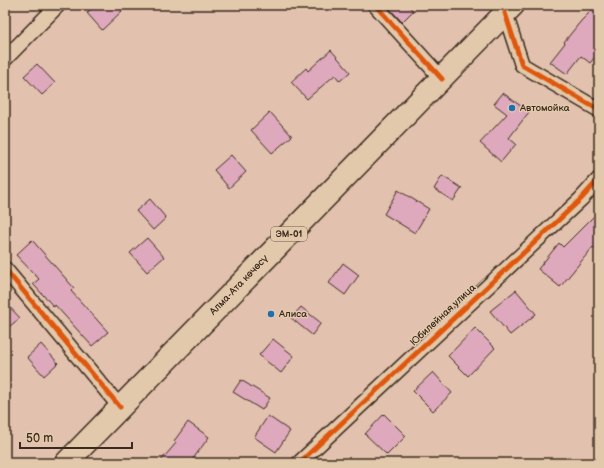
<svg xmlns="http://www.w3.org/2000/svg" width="604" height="468" viewBox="0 0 604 468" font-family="'Balsamiq Sans',sans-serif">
<rect width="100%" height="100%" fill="#e2c2af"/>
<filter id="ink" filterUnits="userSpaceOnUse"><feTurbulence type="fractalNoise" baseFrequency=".025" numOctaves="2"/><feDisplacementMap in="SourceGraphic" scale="8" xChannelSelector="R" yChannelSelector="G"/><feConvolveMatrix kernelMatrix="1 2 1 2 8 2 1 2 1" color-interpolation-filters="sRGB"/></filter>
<g filter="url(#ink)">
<!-- building -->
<path fill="#dea8bd" stroke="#3b2a1e" d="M95,5H117L122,11L102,30L87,13Z
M386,5H408L413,11L402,22Z
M597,5H599V52L590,63L581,56L567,74L550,62L565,43L564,42L581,21Z
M331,50L350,72L340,81L335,75L307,99L291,82L306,68L308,71Z
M37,64L55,83L42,95L24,76Z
M503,93L529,112L509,138L516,144L501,162L480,143L507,114L494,104Z
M270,112L292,136L272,153L251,130Z
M231,155L246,172L229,188L214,170Z
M442,176L462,188L453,201L434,189Z
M398,190L429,209L415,233L384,214Z
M150,199L166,218L153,230L136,211Z
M599,211V253L593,247L560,287L538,269L559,243L563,247Z
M147,238L164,257L147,272L130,253Z
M32,240L74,288L71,291L108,332L92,346L55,305L54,307L33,284L39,279L16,255Z
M343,263L359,275L345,295L329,283Z
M516,290L536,314L510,335L490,311Z
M5,302L20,318L5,330Z
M301,307L321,323L312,335L291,318Z
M475,328L495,348L468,376L448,356Z
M273,339L294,356L281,373L259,355Z
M41,344L58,363L44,376L27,357Z
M433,372L452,393L433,411L413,391Z
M241,380L270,398L262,410L233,392Z
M384,414L406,436L387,455L365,434Z
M268,416L290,431L276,452L254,437Z
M188,422L209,437L190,463H159L176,443L174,441Z"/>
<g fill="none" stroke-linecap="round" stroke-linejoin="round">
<defs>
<path id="street" d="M375,5L442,79
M505,13L522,65L599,110
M5,59L58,5
M5,269L120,407
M299,463L581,199L599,179"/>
<path id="highway" d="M66,463L513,5"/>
</defs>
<!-- street casing -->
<use href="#street" stroke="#3b2a1e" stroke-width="17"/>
<!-- highway casing -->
<use href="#highway" stroke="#3b2a1e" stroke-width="25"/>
<!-- street -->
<use href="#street" stroke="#e3c9ab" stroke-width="14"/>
<!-- highway -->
<use href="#highway" stroke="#e3c9ab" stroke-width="22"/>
<defs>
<path id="cycleway" d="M375,5L442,79
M505,13L522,65L599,110
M5,269L120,407
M299,463L581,199L599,179"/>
</defs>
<!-- cycleway casing -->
<use href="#cycleway" stroke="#e3c9ab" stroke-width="8"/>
<!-- cycleway -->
<use href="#cycleway" stroke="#df570d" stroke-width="5"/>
</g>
</g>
<!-- markers -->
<g fill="#1f6fb2" stroke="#e3c9ab" stroke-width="1.5">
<circle cx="512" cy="108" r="4"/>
<circle cx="271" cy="314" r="4"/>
</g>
<g text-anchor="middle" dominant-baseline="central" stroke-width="3" stroke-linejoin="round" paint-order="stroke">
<!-- shield labels -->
<rect fill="#e3c9ab" stroke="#6d5a48" stroke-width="1" x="271" y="227" width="36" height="14" rx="3"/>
<g font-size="9" font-weight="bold" fill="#3b2a1e">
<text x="289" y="234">ЭМ-01</text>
</g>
<!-- poi labels -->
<g font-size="10" fill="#3b2a1e" stroke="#e3c9ab" text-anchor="start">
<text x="520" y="108">Автомойка</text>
<text x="279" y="314">Алиса</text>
</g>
<!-- street labels -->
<g font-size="10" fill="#3b2a1e" stroke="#e3c9ab">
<text transform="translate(239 285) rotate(-46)">Алма-Ата көчөсү</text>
<text transform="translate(443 315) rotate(-43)">Юбилейная улица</text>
</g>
</g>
<!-- margin -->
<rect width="604" height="468" fill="none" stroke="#e3c9ab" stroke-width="20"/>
<rect x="10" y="10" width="584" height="448" fill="none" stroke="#3b2a1e" stroke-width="1.5" filter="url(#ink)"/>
<!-- scale -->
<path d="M20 442v6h112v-6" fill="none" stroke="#3b2a1e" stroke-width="2"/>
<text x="26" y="442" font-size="12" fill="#3b2a1e" stroke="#e3c9ab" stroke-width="3" paint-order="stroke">50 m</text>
</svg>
